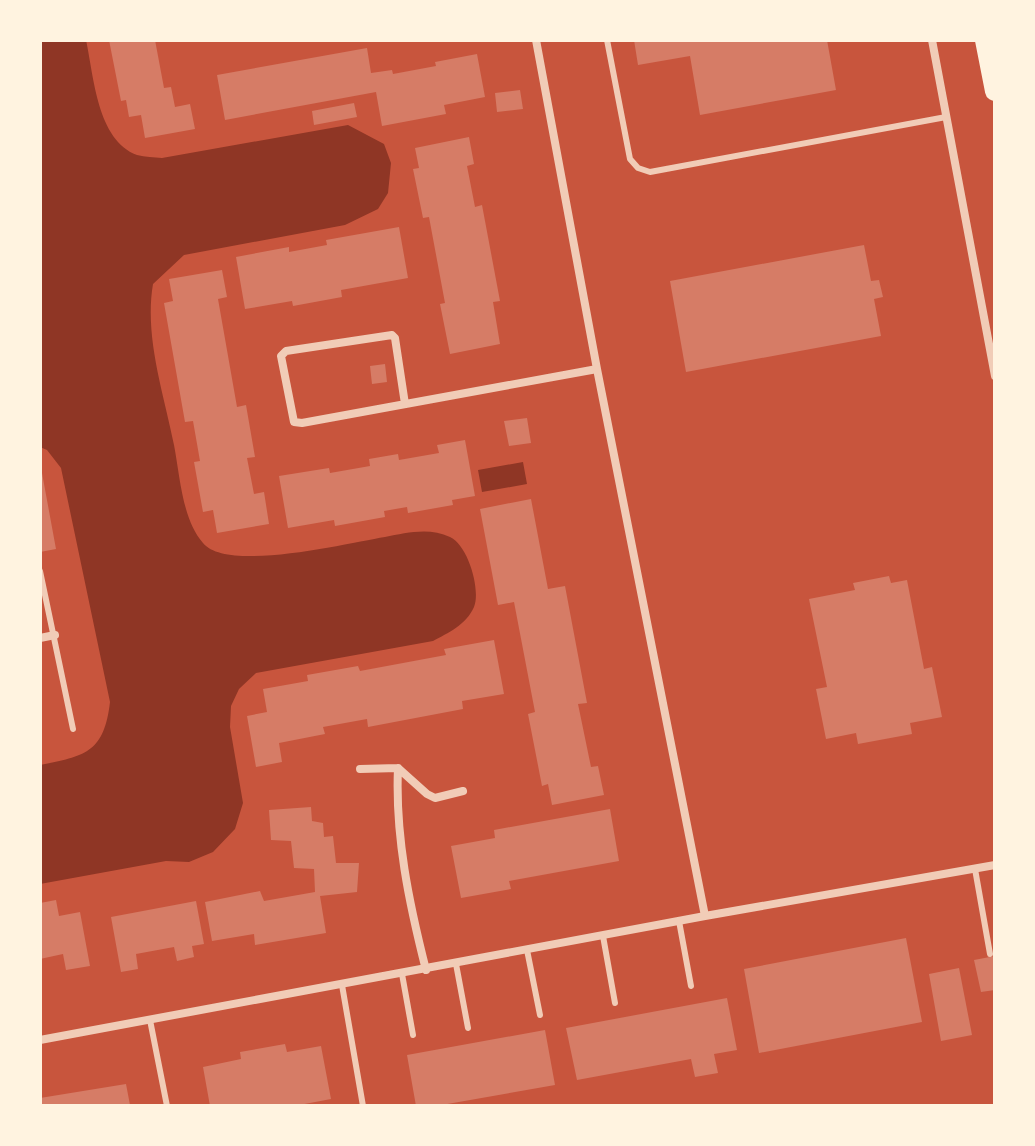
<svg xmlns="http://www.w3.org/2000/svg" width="1035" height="1146" viewBox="0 0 1035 1146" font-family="'Exo 2',sans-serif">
<rect width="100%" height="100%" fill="#c8553d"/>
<!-- water -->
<path fill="#8f3625" d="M40,40H86C94,77 97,140 137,155C145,157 154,157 162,158L348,125L384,144L391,163L388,193L378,209L345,225L184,255L153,284C144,337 164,394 174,445C180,476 182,519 203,543C227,573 348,543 385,537C406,533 429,527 450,537C468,545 481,590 474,607C466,625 448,633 433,641L256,673L239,689L231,706L230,727L243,803L235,829L213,852L189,862L166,861L40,884V765C85,756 104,753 110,702L61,468L47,450L40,447Z
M523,462L527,484L482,492L478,470Z"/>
<!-- building -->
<path fill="#d67c66" d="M109,40H155L164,88L171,87L175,107L190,104L195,129L145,138L141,115L129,117L126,100L121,101Z
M634,40H827L836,90L700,115L690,56L638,65Z
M367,48L371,73L392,70L393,74L436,66L435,62L477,54L485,97L444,105L446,114L382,126L376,92L225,120L217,75Z
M520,90L523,109L497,112L495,93Z
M354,103L357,117L314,125L312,111Z
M469,137L474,164L467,166L475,207L482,205L500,301L493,302L500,344L450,354L440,304L445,303L429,217L423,218L413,169L419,168L415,148Z
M399,227L408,278L341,290L342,297L293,306L292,301L245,309L236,257L289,247V252L327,245L326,240Z
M864,245L871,281L879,280L883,297L874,299L881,336L686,372L670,281Z
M222,270L227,297L218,299L237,407L246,405L255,457L247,458L254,494L264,492L269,524L217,533L213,510L203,512L194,462L200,461L193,421L185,422L164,303L173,301L169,279Z
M385,364L387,382L372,384L370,366Z
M527,418L531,443L509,446L504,421Z
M465,440L475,496L452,500L453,505L408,513L407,507L384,511L385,517L335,526L334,520L288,528L279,476L329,468L330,473L370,466L369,459L398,454L399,460L439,453L437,445Z
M42,473L56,549L40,552V474Z
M531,499L548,589L565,586L587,703L578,704L591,767L598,766L604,795L552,805L548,784L542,786L528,714L535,712L514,602L498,605L480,509Z
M889,576L891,583L907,580L924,669L932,667L942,717L910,723L912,734L858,744L856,733L826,739L816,689L827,687L809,599L855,590L853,583Z
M494,640L504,694L462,701L463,709L368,727L367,719L323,727L325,734L279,743L282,762L256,767L247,716L267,712L263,689L308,681L307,675L358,666L360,671L446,655L444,649Z
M311,807L312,821L323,823L324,837L333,836L336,863H359L357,892L320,896L326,933L255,945L254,934L212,941L205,902L260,891L264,901L315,892L314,869L294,868L291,841L271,840L269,810Z
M610,809L619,861L509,881L511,889L461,898L451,846L495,838L494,830Z
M56,900L59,916L80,912L90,966L66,970L63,954L40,959V903Z
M196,901L204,944L192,946L194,957L177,961L174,947L136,954L138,969L121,972L111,917Z
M906,938L922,1022L759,1053L744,969Z
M995,956V990L981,992L974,960Z
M959,968L972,1035L941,1041L929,974Z
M727,998L737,1050L714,1054L718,1073L695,1077L691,1059L577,1080L566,1028Z
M545,1030L555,1085L436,1106H416L407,1055Z
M285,1044L287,1052L321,1046L331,1099L294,1106H210L203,1067L241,1059L240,1052Z
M126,1084L130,1105L40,1106V1098Z"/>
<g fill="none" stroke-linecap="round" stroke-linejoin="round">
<!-- service -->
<path stroke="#f1ccb7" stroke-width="6" d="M607,40L630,159L638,168L650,172L946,117
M40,571L73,729
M975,869L990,954
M679,921L691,986
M603,936L615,1003
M527,950L540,1015
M456,964L468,1028
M402,974L413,1035
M342,985L363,1106
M150,1020L167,1106"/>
<!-- minor -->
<path stroke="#f1ccb7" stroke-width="8" d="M536,40L597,369L705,916
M932,40L995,376
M405,404L395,338L392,335L286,351L281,356L294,422L302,423L597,369
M40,638L55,635
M398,768C395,836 409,903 426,970
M360,769L398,768L427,794L435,798L463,791
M40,1040L705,916L995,865"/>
<!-- primary -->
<path stroke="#fff3e0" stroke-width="20" d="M985,40L995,91"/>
</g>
<!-- border -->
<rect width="1035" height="1146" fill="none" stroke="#fff3e0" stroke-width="84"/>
</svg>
